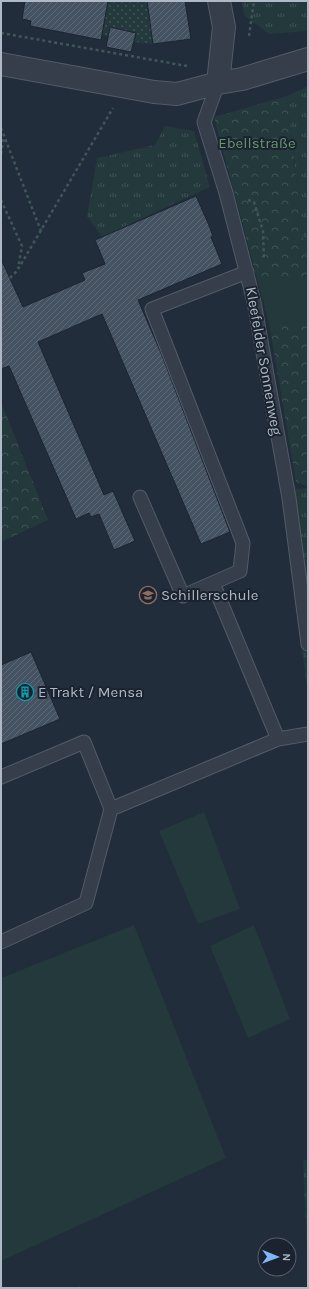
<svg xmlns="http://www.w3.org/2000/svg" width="309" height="1289" viewBox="0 0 309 1289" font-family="Karla,sans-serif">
<defs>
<pattern id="grass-tufts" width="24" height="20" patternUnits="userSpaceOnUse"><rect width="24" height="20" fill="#23393b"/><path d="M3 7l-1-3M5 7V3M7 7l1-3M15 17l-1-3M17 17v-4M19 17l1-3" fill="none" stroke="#405456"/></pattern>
<pattern id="park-crowns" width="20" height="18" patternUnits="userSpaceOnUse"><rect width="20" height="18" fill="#23393b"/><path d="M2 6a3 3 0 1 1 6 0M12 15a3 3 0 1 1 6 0" fill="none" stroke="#405456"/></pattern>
<pattern id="garden-dots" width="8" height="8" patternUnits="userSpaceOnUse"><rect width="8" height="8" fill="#23393b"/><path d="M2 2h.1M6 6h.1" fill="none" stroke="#405456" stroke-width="1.8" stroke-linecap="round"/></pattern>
<pattern id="building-hatch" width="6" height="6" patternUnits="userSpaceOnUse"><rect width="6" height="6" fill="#445261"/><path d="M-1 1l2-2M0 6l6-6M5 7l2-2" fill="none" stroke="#5c6976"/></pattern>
</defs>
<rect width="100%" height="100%" fill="#212d3a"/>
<!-- grass -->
<path fill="url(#grass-tufts)" d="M242,1H308V31L269,34L244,15Z
M308,86V286L287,96Z
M165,126L194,131L210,187L102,237L87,216L97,158L155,145Z
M308,488V695L281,490Z
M308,1159V1270L303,1161Z"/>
<!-- park -->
<path fill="url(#park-crowns)" d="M287,96L308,286V487L296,482L269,323L214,117Z
M1,402L48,520L1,542Z"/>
<!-- garden -->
<path fill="url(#garden-dots)" d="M108,1H147L153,44L134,42L135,33L110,27L108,36L102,35Z"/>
<!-- pitch -->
<path fill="#23393b" d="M307,278L308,321L269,323L259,283Z
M204,812L240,909L198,924L159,831Z
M134,925L226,1158L1,1261V978Z
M254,925L290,1019L248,1038L210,946Z"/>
<!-- building -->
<path fill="url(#building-hatch)" stroke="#1c2531" d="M25,1H108L101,40L30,26L31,21L22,19Z
M147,1H185L191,39L153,44Z
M110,27L136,33L131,52L106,47Z
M196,196L208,223L213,236L211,237L222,264L138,300L161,353L230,532L201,544L102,314L38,342L104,495L113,491L135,541L114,550L99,514L91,517L89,513L76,519L9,366L1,369V259L23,307L85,280L82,273L105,264L95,240Z
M31,652L60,719L1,744V665Z"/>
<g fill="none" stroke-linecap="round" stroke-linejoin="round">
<defs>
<path id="service" d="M218,83L204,122L226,193L254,302L289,498L308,644
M140,497L183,596L240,571L243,543L152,309L247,272
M213,583L278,739
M1,777L84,742L111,809L278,739L308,734
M1,942L86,903L111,809"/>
<path id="minor" d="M1,64L154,92L177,94L218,83L242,79L308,59
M218,83L224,27L219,1"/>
</defs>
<!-- service casing -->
<use href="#service" stroke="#525c68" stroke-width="15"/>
<!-- minor casing -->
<use href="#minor" stroke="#525c68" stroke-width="24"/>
<!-- path -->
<path stroke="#415658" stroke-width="2.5" stroke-dasharray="3 3" stroke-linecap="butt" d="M1,33L187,66
M249,36L254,1
M1,128L41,231
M1,154L4,136
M1,200L22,246L18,268
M248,200L254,202L263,231L264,259
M10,278L17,271L113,108
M78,1288H83"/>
<!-- service -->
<use href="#service" stroke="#353e4a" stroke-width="13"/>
<!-- minor -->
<use href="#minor" stroke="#353e4a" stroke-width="22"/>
</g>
<!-- icons -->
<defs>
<symbol id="school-ring" viewBox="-11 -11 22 22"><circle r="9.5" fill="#1a232f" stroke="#8d6e63" stroke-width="1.5"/><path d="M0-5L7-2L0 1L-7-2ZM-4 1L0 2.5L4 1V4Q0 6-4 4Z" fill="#8d6e63"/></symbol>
<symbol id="building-ring" viewBox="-11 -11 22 22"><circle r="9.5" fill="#1a232f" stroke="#0f9aa8" stroke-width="1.5"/><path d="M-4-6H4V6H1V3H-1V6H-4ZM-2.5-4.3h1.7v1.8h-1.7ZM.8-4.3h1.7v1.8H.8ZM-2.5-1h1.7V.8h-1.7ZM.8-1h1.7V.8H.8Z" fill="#0f9aa8"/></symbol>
</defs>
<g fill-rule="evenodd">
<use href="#school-ring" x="138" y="585" width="20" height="20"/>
<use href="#building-ring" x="15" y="682" width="20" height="20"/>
</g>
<g text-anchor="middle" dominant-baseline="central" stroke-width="4" stroke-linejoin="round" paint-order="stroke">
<!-- park labels -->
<g font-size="15" fill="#66976f" stroke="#1a232f">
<text x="257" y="143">Ebellstraße</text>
</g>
<!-- street labels -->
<g font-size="15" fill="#afb9c6" stroke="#1a232f">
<text transform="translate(264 361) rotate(80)">Kleefelder Sonnenweg</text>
</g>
<!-- poi labels -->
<g font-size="15" fill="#afb9c6" stroke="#1a232f" text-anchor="start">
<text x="161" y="595">Schillerschule</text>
<text x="38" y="692">E Trakt / Mensa</text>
</g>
</g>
<!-- border -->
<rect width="309" height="1289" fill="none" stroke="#afb9c6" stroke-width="4"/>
<!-- north arrow -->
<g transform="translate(277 1257) rotate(91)"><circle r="19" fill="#1a232f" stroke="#565f6b"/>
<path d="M0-3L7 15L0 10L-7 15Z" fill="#81b5f9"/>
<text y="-6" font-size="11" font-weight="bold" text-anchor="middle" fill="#afb9c6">N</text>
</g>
</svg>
